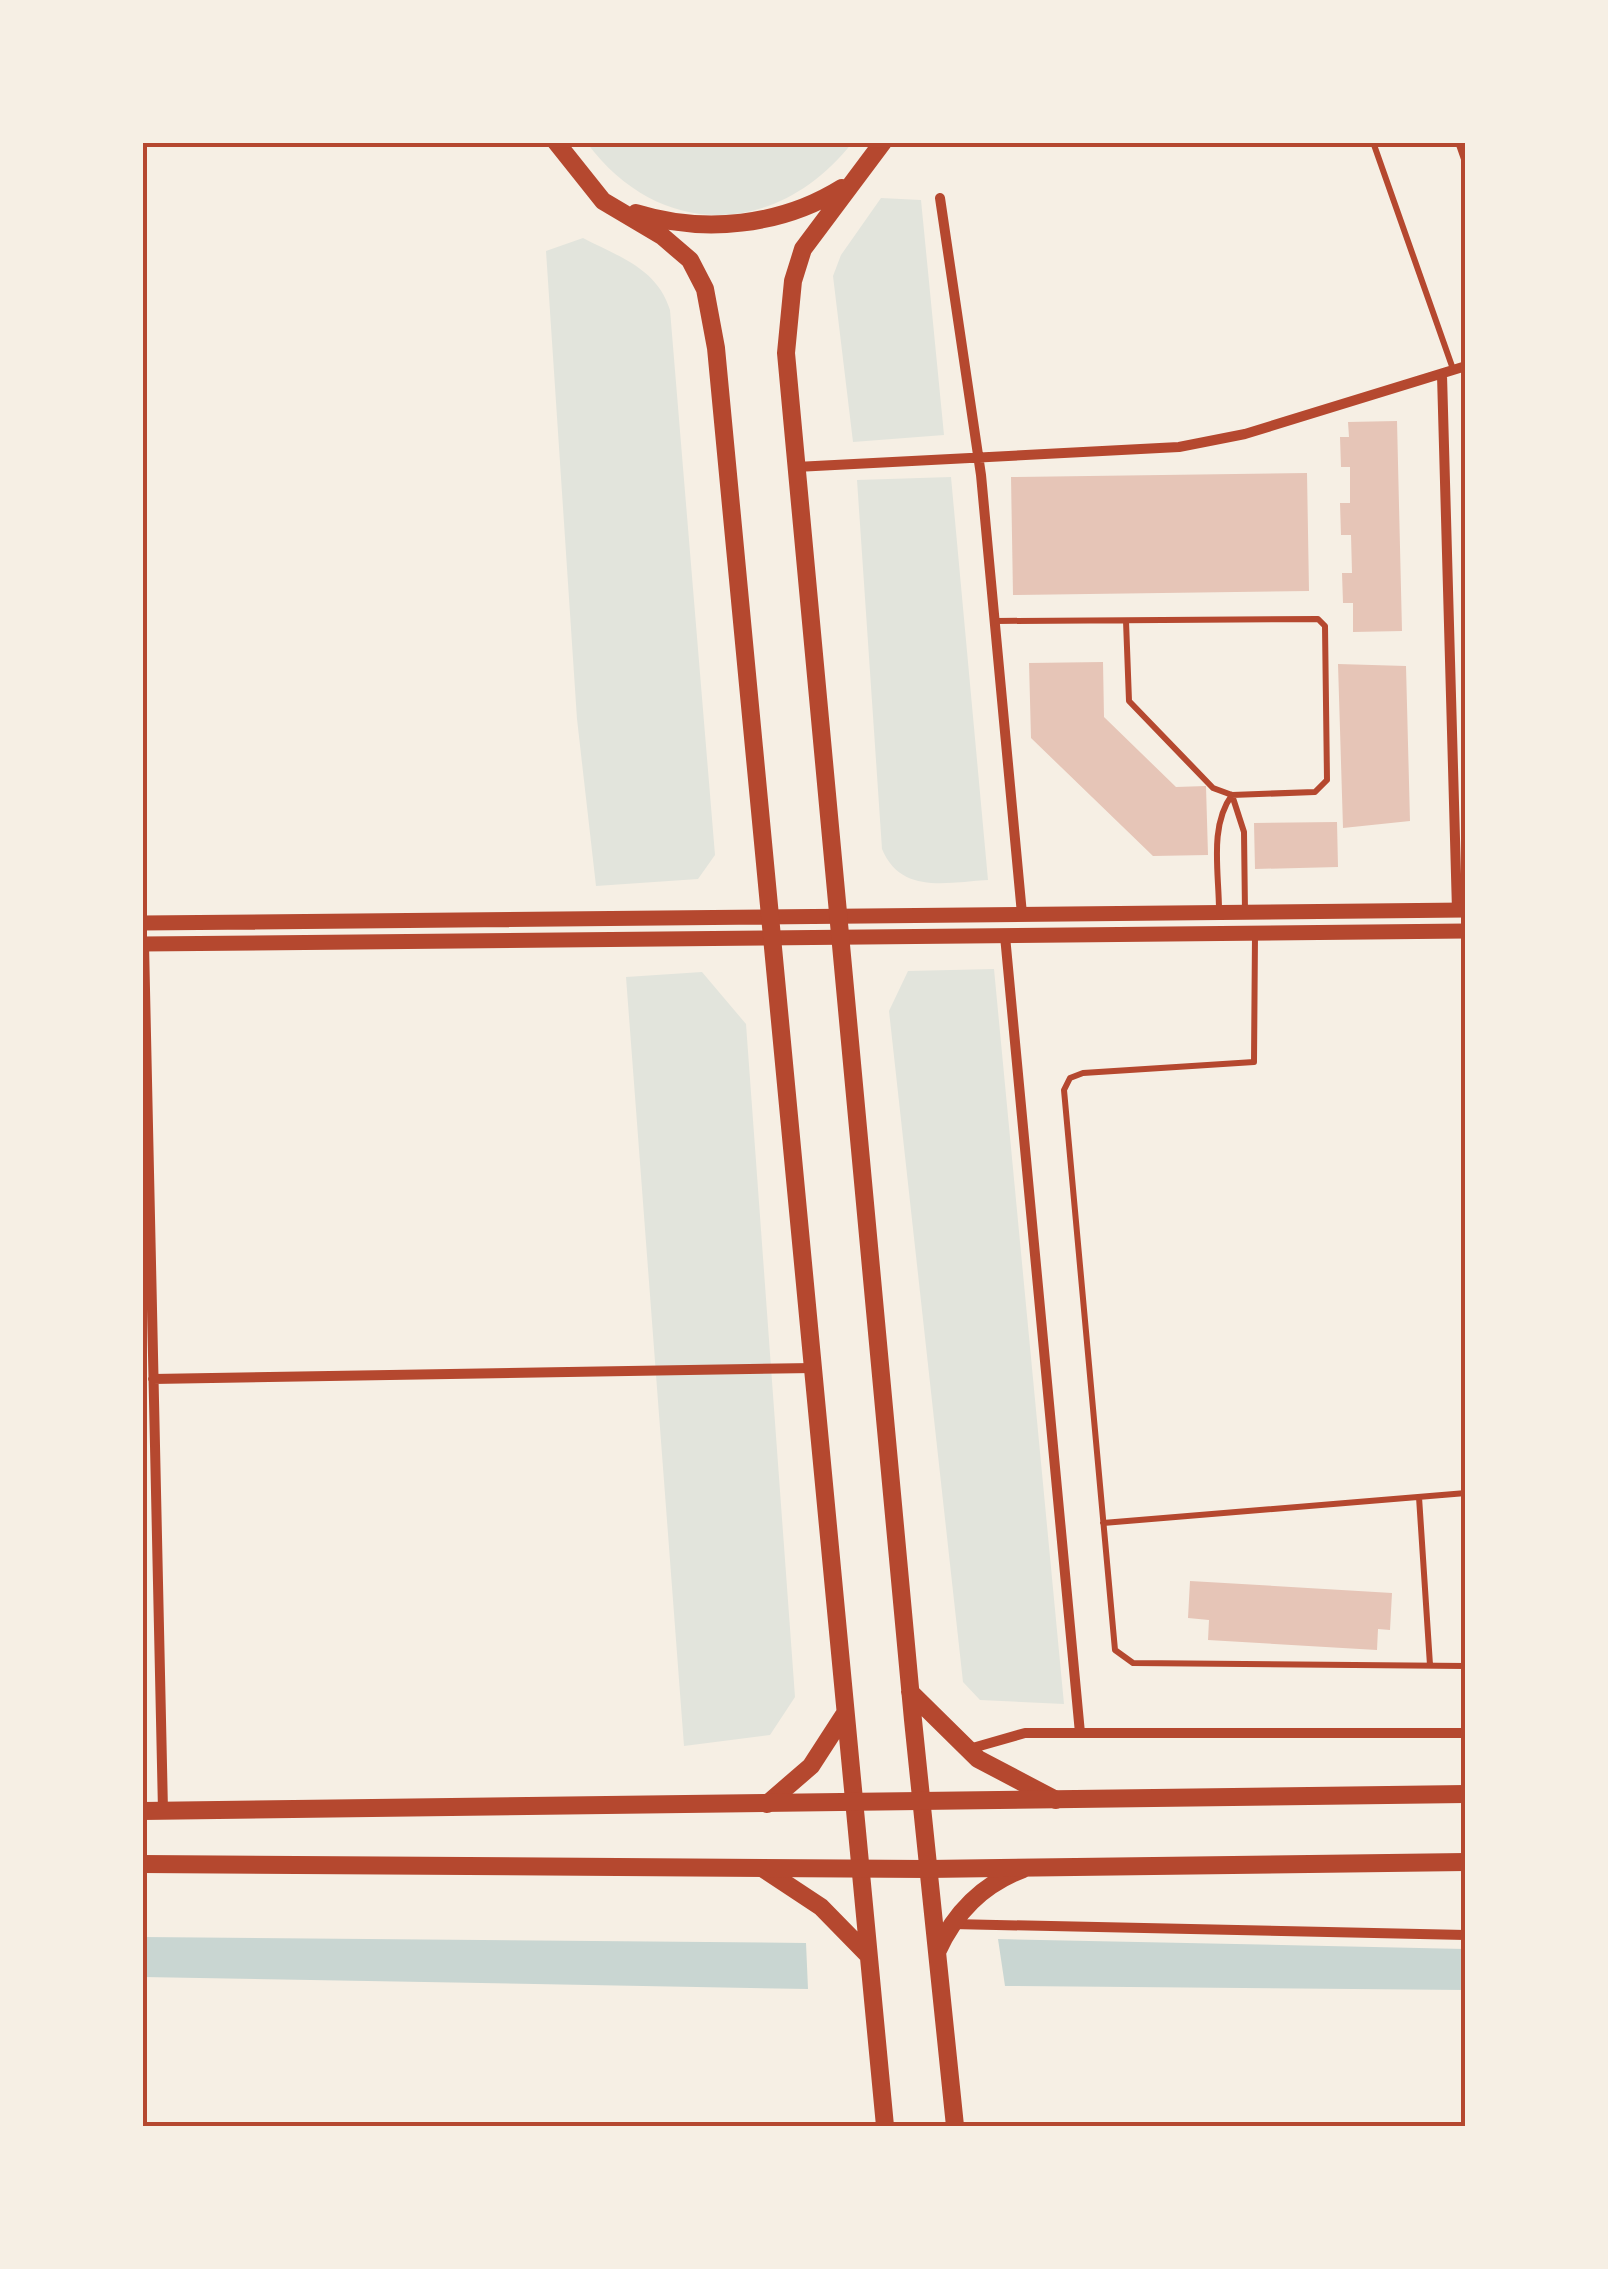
<svg xmlns="http://www.w3.org/2000/svg" width="1608" height="2269" viewBox="0 0 1608 2269" font-family="Cabin,sans-serif">
<rect width="100%" height="100%" fill="#f6efe4"/>
<!-- green -->
<path fill="#e2e4dc" d="M587,143H852C778,237 660,241 587,143Z
M881,198L921,200L944,435L853,442L833,276L841,255Z
M583,238C619,257 657,268 670,310L715,855L698,879L596,886L577,719L546,251Z
M951,477L988,880C948,882 901,895 882,849L857,480Z
M994,969L1064,1704L980,1700L963,1682L889,1011L908,971Z
M702,972L746,1024L795,1697L770,1735L684,1746L626,977Z"/>
<!-- water -->
<path fill="#c9d6d2" d="M143,1937L806,1943L808,1989L143,1977Z
M998,1939L1465,1949V1990L1005,1986Z"/>
<!-- building -->
<path fill="#e6c5b7" d="M1397,421L1402,631L1353,632V603H1343L1342,573H1352L1351,535H1341L1340,503H1350V467H1341L1340,437H1349L1348,422Z
M1307,473L1309,591L1013,595L1011,477Z
M1103,662L1104,717L1176,787L1206,786L1208,855L1153,856L1031,738L1029,663Z
M1338,664L1406,666L1410,821L1343,828Z
M1337,822L1338,867L1255,869L1254,823Z
M1190,1581L1392,1593L1390,1630L1378,1629L1377,1650L1208,1640L1209,1620L1188,1618Z"/>
<g fill="none" stroke-linecap="round" stroke-linejoin="round">
<!-- service -->
<path stroke="#b5482f" stroke-width="6" d="M1373,142L1453,369
M1458,142L1466,165
M996,621L1318,619L1325,626L1327,780L1315,792L1232,795L1213,788L1129,701L1126,621
M1232,795L1244,832L1245,912
M1219,910C1219,873 1209,826 1232,795
M1255,935L1254,1062L1083,1073L1070,1078L1064,1090L1115,1650L1133,1663L1466,1666
M1419,1497L1430,1665
M1103,1523L1466,1493"/>
<!-- minor -->
<path stroke="#b5482f" stroke-width="10" d="M940,198L981,475L1022,914
M1442,375L1457,910
M796,467L1179,447L1245,434L1466,366
M1005,936L1080,1733
M144,944L163,1811
M153,1379L813,1368
M969,1749L1025,1733H1466
M952,1924L1466,1935"/>
<!-- tertiary -->
<path stroke="#b5482f" stroke-width="15" d="M142,923L1466,910
M142,944L1466,931"/>
<!-- secondary -->
<path stroke="#b5482f" stroke-width="18" d="M556,142L603,201L662,236L690,260L705,289L716,348L885,2126
M883,142L803,249L793,281L786,353L913,1720L955,2126
M636,213C704,234 781,226 842,188
M910,1692L978,1759L1056,1800
M767,1804L811,1766L844,1715
M762,1868L821,1907L867,1954
M937,1952C955,1912 982,1885 1023,1869"/>
<!-- primary -->
<path stroke="#b5482f" stroke-width="18" d="M142,1811L1466,1794
M142,1864L928,1869L1466,1862"/>
</g>
<!-- border -->
<rect width="1608" height="2269" fill="none" stroke="#f6efe4" stroke-width="290"/>
<rect x="145" y="145" width="1318" height="1979" fill="none" stroke="#b5482f" stroke-width="4"/>
</svg>
